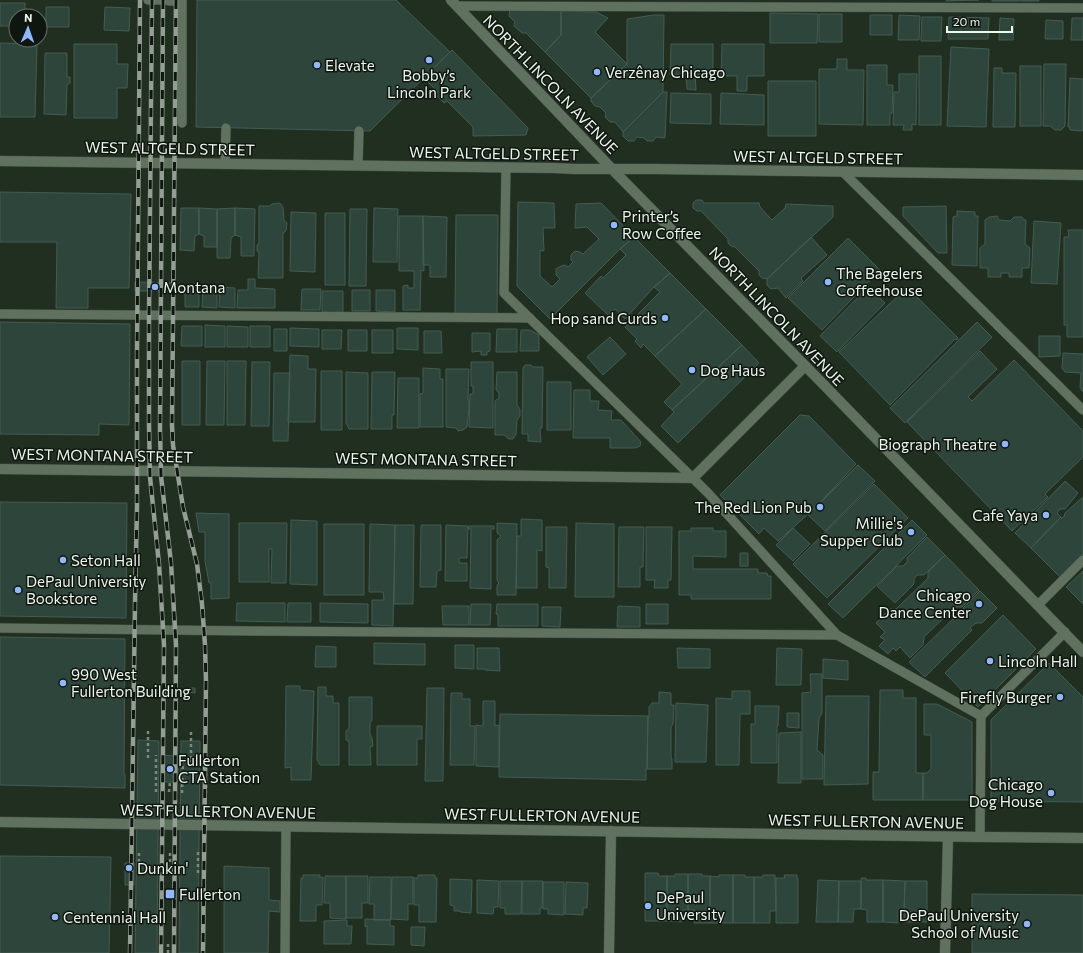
<svg xmlns="http://www.w3.org/2000/svg" width="1083" height="953" viewBox="0 0 1083 953" font-family="Commissioner,sans-serif">
<rect width="100%" height="100%" fill="#212f21"/>
<!-- building -->
<path fill="#2e453c" stroke="#455c53" d="M197,0H396L450,52L370,131L196,127Z
M946,0H979L946,1Z
M992,0H1019V1H992Z
M1020,0H1039V1H1020Z
M0,3H25V16H16V26H0Z
M46,7H69V27H46Z
M105,7L130,8L129,31L104,30Z
M510,9L561,11V35L545,52L526,33H522L514,26L515,22L509,16Z
M561,11L596,12L608,18L595,32L627,64L591,98L545,52L561,35Z
M770,13L818,14L817,43H770Z
M819,14H842V42H819Z
M654,15H664L663,92L623,132L615,122H610L605,117L606,113L600,107L595,106L591,101V98L627,64V19Z
M870,15H892V35H870Z
M899,15L920,16L919,40H898Z
M922,17H942L941,41H921Z
M949,17L989,18L988,39H948Z
M1000,18L1014,19L1013,40H999Z
M1072,18H1083V40H1071Z
M1046,20L1063,21V39H1045Z
M0,43L37,44L35,117H0Z
M74,44H117V64H128L127,88H117V118H74Z
M671,44H713V75H695L696,90L687,89L686,75H670Z
M722,44H764V76H747V91H737V76H721Z
M951,47L989,49L986,127L947,126Z
M452,50L528,128L526,135L473,136V127L447,101L444,103L436,95L438,92L424,78Z
M45,53H67V77H70V83L67,85L66,115L44,114Z
M919,56H941V125H919Z
M837,59H847V70H864L863,125L819,124V69H837Z
M1044,64H1066L1065,126L1061,130H1055L1050,126H1043Z
M867,65H887V85H893L892,113L890,114V125H867Z
M1020,66H1041V126H1020Z
M994,68H1002V73H1016L1015,127H993Z
M899,74H917L916,125L912,124V130H903L904,125H893L894,92H899Z
M1070,78L1083,79V127L1082,131L1070,130V127H1068Z
M768,81H816V136H768Z
M663,92H667L665,138L656,137L653,141H647L644,138L637,137L634,141H628L623,136V132Z
M671,93L711,94V124L670,123Z
M721,93L764,95V125L720,124Z
M0,192L131,194L129,288H88V308H56L57,242H0Z
M696,200H702L704,203H759L760,207L772,220L785,208L786,204L833,206V217L767,279L762,278L759,275V271L735,247L731,246L728,243V239L701,211H697L693,208V203Z
M518,202L554,203L555,228H543L544,251L540,250V276L552,287L560,279L556,275V269L561,266L565,265L568,267L573,262L571,260V255L575,251L580,252L583,254L599,239L587,227L575,228L576,204L601,203L634,237L620,249L550,319L517,286Z
M280,203L283,207L284,220L287,223L286,231L283,233V278H258L259,252L257,251V245L259,243V206H270L272,204Z
M946,206L947,253H938L903,216V207Z
M181,208H199V234L195,236L194,251L180,250Z
M199,208L217,209V247H204V236L199,234Z
M235,208L255,209L254,256H241V237L235,235Z
M235,208V235L231,238L230,258H217V209Z
M374,208L398,209L397,262H373Z
M350,209H367L366,286H349Z
M957,211L975,212V216H978L977,266L952,265L953,217L957,216Z
M291,212L316,213L315,272L290,271Z
M325,213H345V285H325Z
M456,215H498L497,314L455,313Z
M399,216H423L424,271L421,270L420,310H403V286L408,285V288H414V271H399Z
M423,216L447,217L446,277H430V265H423Z
M997,216L999,220L1010,221L1014,217H1022L1024,220H1026L1025,244L1030,248L1029,268H1022V277H1009V273H1001V277H988V268H980V248L985,244V220L989,217Z
M1034,221L1061,223L1057,284L1031,283Z
M1068,230H1083V337H1067V325H1064V237H1069Z
M634,237L670,273L654,287L625,319L615,309L609,316L585,293L601,276L603,278L626,255L620,249Z
M811,237L827,255L801,278L803,281L786,298L778,288L771,289L767,285V279Z
M848,238L880,270L822,330L788,298Z
M670,273L706,309L655,356L643,344L641,348L635,341L637,339L625,327L660,292L654,287Z
M248,279H255V288L275,289V308H237L238,290H248Z
M135,282L175,283V291H135Z
M906,286L958,338L957,340L955,339L890,405L839,352L905,289L904,288Z
M185,287H199V307H185Z
M203,287H217V308L202,307Z
M220,287L235,288V308L219,307Z
M868,287L885,303L837,352L820,336Z
M302,289H321L320,310H301Z
M352,290H370V311H352Z
M376,290H395V312L376,311Z
M322,291H343V312H322Z
M706,309L742,345L672,410L664,402L682,384L655,356Z
M0,322L130,324L129,425L99,424V435L0,434Z
M977,322L992,337L905,423L890,408Z
M205,325L225,326V347H205Z
M182,326H202V346H181Z
M227,326L248,327V347H227Z
M250,326H270V347H250Z
M290,328L319,329V347L290,346Z
M397,328H418V350L397,349Z
M274,329H287V351H274Z
M497,329H517V352H496Z
M322,330H342L341,349H322Z
M348,330H367V351H348Z
M372,330H393V353H372Z
M521,330H530L539,335V351H520Z
M424,331H441L442,353H424Z
M472,333H490V351L487,352V355H481V351L472,352Z
M1039,336H1060V356L1039,357Z
M610,337L626,354L603,375L587,357Z
M742,345L759,363L678,443L661,426L674,412L672,410Z
M980,351L997,369L968,397L972,401L1014,360L1083,431V457L1045,494L1048,497L1012,531L907,422Z
M1063,353L1083,354V391H1082L1080,387L1081,373L1065,372L1062,368Z
M290,355L308,356V369H316L315,422H288Z
M182,361H200V425H182Z
M207,361H225L224,425H206Z
M227,361H246L245,425H227Z
M252,362H270L269,426H251Z
M471,362H493V428L469,427L470,394H473V386H471Z
M525,365H531L533,367H543L542,428H540L541,442L528,441V434H522L523,368Z
M423,368L440,369V379H443V427H420V394L423,393Z
M446,369H469L468,399L469,401V408L467,427L463,430L458,431L456,428L446,427Z
M321,371H342V430H321Z
M346,372L368,373V429H349L346,423Z
M372,372H395L394,415H392V429H371Z
M497,372H517V405L520,409V416L517,420L516,434L513,439H509L504,435H495V401L499,398V393L496,390Z
M274,373H290L288,441H273Z
M398,378H419V428H397Z
M547,382H571V430H547Z
M574,390H590V401H599L598,410L612,411L611,420H621L641,442L640,446L635,448H610V438H573Z
M800,415L809,416L856,464L816,507L778,541L764,528L759,534L720,495Z
M858,465L875,481L825,531L808,515Z
M1065,481L1078,493L1065,509H1060L1057,513L1061,517L1031,548L1015,533Z
M874,484L908,518L827,598L793,564Z
M1083,497V554L1060,577L1031,548L1061,517V518L1064,517L1065,513Z
M0,502L127,503L126,618L0,616Z
M196,513L229,514V598L211,599V583H209L205,561V532H199Z
M521,519L542,520V551L537,550V588H516L517,536H521Z
M291,520L317,521V585L290,584Z
M912,520L927,535L843,618L828,604Z
M239,523H287L286,583H271L272,549H269V582H239Z
M497,523L517,524L516,595H497V585L499,583L497,580V540L501,536L497,533Z
M576,523L614,524V597H575Z
M324,524H364V595H324Z
M370,524L395,525L393,626L372,625V600H384L383,592H369Z
M395,525H414L413,604H394Z
M421,525H441V570L437,571L436,587H420Z
M446,525L468,526L467,558H459V563H467V581H445Z
M469,526H494V529H491V589L470,588L471,529H468Z
M546,527H567L566,588H549V568L546,567Z
M619,527H644L643,567H640V587H618Z
M646,527H672L671,580H668V588H654L655,580H646Z
M691,528H713V531H726V557L693,556V569H758V573H767L768,576H771V599H691V595H679V531H691Z
M793,528L810,544L793,561L776,545Z
M927,537L945,555L924,575H917L914,579V584L895,603L877,586L897,566H903L907,562V558Z
M740,553H748V566H740Z
M945,555L979,590L962,607H955L924,637L923,645L910,658L900,647L896,651L893,648L888,654L879,646L885,640L880,637L885,632L876,623L890,609H896L928,578V572Z
M1083,571V604L1066,587Z
M980,591L997,608L982,623H976L970,628L972,630L925,677L909,662L960,612L964,616L967,613L963,608Z
M237,603H285V622L236,621Z
M288,603H311V622H287Z
M320,603L368,604V623L320,622Z
M471,604H491L490,625H470Z
M497,604H538V626H498V615L496,614Z
M646,604H668V624H646Z
M442,606H469V625H443Z
M618,606L640,607V627H617Z
M542,607H561L560,627L542,626Z
M1003,615L1036,649L978,707L945,673Z
M0,637L125,639L124,774H125V788L0,785Z
M374,643L425,644V665L374,664Z
M455,645H474V669L455,668Z
M316,646L336,647V667H315Z
M477,648H499L500,671L485,670L484,669H477Z
M677,648L710,649V668H678Z
M777,648L802,649L801,685H776Z
M823,659L848,661V680L823,678Z
M1049,663L1083,697V802L991,801V720Z
M810,674H822V713L819,718L817,750L823,755V779H802V693L811,692Z
M286,686H300V690L314,691L311,780H291V767L285,768Z
M318,687H326V696H333V703H339V765H320L317,760Z
M188,688H195V693L188,692Z
M427,688H444L443,781H425Z
M880,690H903V698H916V773H923V800H873V772H879Z
M732,691H750V714H740L739,765H716V698L732,699Z
M659,692L671,693V705H674L673,724L671,727V757L672,759V769H647L648,716L649,717V707L652,703H659Z
M451,693H462V699H470V726H475L474,765H450Z
M826,696H869L868,784L824,785Z
M349,697H372V720L370,723V734L372,738L373,746L370,747L371,765H349V742L346,740V731L349,728Z
M483,701H495V726L499,725V767L476,766V725L483,726Z
M676,703L708,705L706,762H675Z
M924,704H937L972,722V800H923V773H927L931,769V735H924Z
M755,706H779L778,726H777V763H751V724H755Z
M787,713H799V728L787,727Z
M500,714L648,716L647,769H646V780L499,777Z
M377,726H422V739H417V765H377Z
M801,732V783H778L779,733Z
M138,740L159,741L157,953H135Z
M181,741H200L198,953H179Z
M161,755L178,756V782H161Z
M0,856L111,857L109,953H0Z
M125,863H134V885H125Z
M224,866L269,868V900L280,901V912L269,911L268,953H224Z
M645,873H658L659,876H667V921H645Z
M675,874H688V910H682V922L667,921V876H675Z
M688,874H702V876H710V923H694L695,910H688Z
M303,875H320V878L323,877L322,905H316V921H300L301,878H303Z
M418,875H435V878H437L436,922H419V905H414V878H418Z
M719,875H733V923H710V876L719,877Z
M733,875H745V877H754V923H733Z
M763,875H775L776,911H770V923H754V877H763Z
M784,875H797V879L798,878V923H776V878H785Z
M325,876H346V919L330,918V903H324Z
M346,876H368V903H362V918H346Z
M370,877H391V920H374V904H369Z
M392,877H413V904H408V920L391,919Z
M861,878H866V880H883V922H867V910L861,909Z
M450,879L472,880L471,913L460,912V911H454V906L450,905Z
M477,880L499,881L498,907H494L493,914L477,913Z
M818,880L839,881L838,922H816Z
M883,880L905,881L904,909H898V923L883,922Z
M500,881H522L521,914H505V908H500Z
M522,881H543L542,908H540V914H522Z
M839,881H861V909H854L853,922H838Z
M905,881H927V922H904Z
M543,882H564V915L548,914V909H543Z
M566,882L588,883L587,908H583V915L565,914Z
M972,894L1083,895V953H972Z
M365,919L390,920V926H394V945L367,944V926L365,927Z
M347,920V926H352L351,944H324V921Z
M411,927H425L424,946L411,945Z"/>
<g fill="none" stroke-linecap="round" stroke-linejoin="round">
<defs>
<path id="lane" d="M148,0H169
M169,1H182V123
M457,6L1083,8
M225,164L226,128
M358,165L359,131
M506,167L504,293L708,493L837,635L981,716
M843,172L1083,410
M0,314L530,318
M1038,605L1083,560
M0,628L252,631L837,635
M980,837L981,716L1065,632
M285,953L286,827"/>
<path id="street" d="M0,161L555,168L574,169H657L1083,175
M0,469L693,478L805,366
M609,953L611,831
M945,953L948,837"/>
<path id="secondary" d="M451,0L612,169L824,385L1083,652
M0,822L980,837L1083,838"/>
</defs>
<!-- lane casing -->
<use href="#lane" stroke="#404d40" stroke-width="10"/>
<!-- street casing -->
<use href="#street" stroke="#404d40" stroke-width="11"/>
<!-- secondary casing -->
<use href="#secondary" stroke="#404d40" stroke-width="11"/>
<!-- path -->
<path stroke="#7d897d" stroke-width="2.5" stroke-dasharray="3 3" stroke-linecap="butt" d="M148,758V731
M191,759V731
M182,761H206V793
M156,792V755
M169,792L170,782
M182,793L183,755
M198,852V874
M139,874V851
M170,874V852
M168,953V941"/>
<!-- lane -->
<use href="#lane" stroke="#617160" stroke-width="9"/>
<!-- street -->
<use href="#street" stroke="#617160" stroke-width="10"/>
<!-- secondary -->
<use href="#secondary" stroke="#617160" stroke-width="10"/>
<defs>
<path id="rail" d="M152,0L149,317V424L150,477L159,564L164,645L161,953
M163,0L160,429L161,476L171,563L176,645L174,953
M176,0L172,425L173,445L183,507L197,564L202,604L205,645L206,682L203,953
M130,953L135,604L137,506V351L140,0"/>
</defs>
<!-- rail casing -->
<use href="#rail" stroke="#939f93" stroke-width="4.5"/>
<!-- rail -->
<use href="#rail" stroke="#0f160f" stroke-width="3" stroke-dasharray="9" stroke-linecap="butt"/>
</g>
<!-- markers -->
<g fill="#90b8fd" stroke="#0f160f" stroke-width="1.5">
<circle cx="429" cy="60" r="4"/>
<circle cx="317" cy="65" r="4"/>
<circle cx="597" cy="72" r="4"/>
<circle cx="614" cy="225" r="4"/>
<circle cx="828" cy="282" r="4"/>
<circle cx="155" cy="287" r="4"/>
<circle cx="665" cy="318" r="4"/>
<circle cx="692" cy="370" r="4"/>
<circle cx="1005" cy="444" r="4"/>
<circle cx="820" cy="507" r="4"/>
<circle cx="1046" cy="515" r="4"/>
<circle cx="911" cy="532" r="4"/>
<circle cx="63" cy="560" r="4"/>
<circle cx="18" cy="590" r="4"/>
<circle cx="979" cy="604" r="4"/>
<circle cx="990" cy="661" r="4"/>
<circle cx="63" cy="683" r="4"/>
<circle cx="1060" cy="697" r="4"/>
<circle cx="170" cy="769" r="4"/>
<circle cx="1051" cy="793" r="4"/>
<circle cx="129" cy="868" r="4"/>
<rect x="165" y="889" width="10" height="10" rx="2"/>
<circle cx="648" cy="906" r="4"/>
<circle cx="55" cy="917" r="4"/>
<circle cx="1027" cy="924" r="4"/>
</g>
<g text-anchor="middle" dominant-baseline="central" stroke-width="3" stroke-linejoin="round" paint-order="stroke">
<!-- poi labels -->
<g font-size="15" fill="#ecf6ec" stroke="#0f160f" text-anchor="start">
<text x="325" y="65">Elevate</text>
<text x="605" y="72">Verzênay Chicago</text>
<text x="429" y="75" text-anchor="middle">Bobby’s<tspan x="429" dy="17">Lincoln Park</tspan></text>
<text x="622" y="216">Printer’s<tspan x="622" dy="17">Row Coffee</tspan></text>
<text x="836" y="273">The Bagelers<tspan x="836" dy="17">Coffeehouse</tspan></text>
<text x="163" y="287">Montana</text>
<text x="657" y="318" text-anchor="end">Hop sand Curds</text>
<text x="700" y="370">Dog Haus</text>
<text x="997" y="444" text-anchor="end">Biograph Theatre</text>
<text x="812" y="507" text-anchor="end">The Red Lion Pub</text>
<text x="1038" y="515" text-anchor="end">Cafe Yaya</text>
<text x="903" y="523" text-anchor="end">Millie's<tspan x="903" dy="17">Supper Club</tspan></text>
<text x="71" y="560">Seton Hall</text>
<text x="26" y="581">DePaul University<tspan x="26" dy="17">Bookstore</tspan></text>
<text x="971" y="595" text-anchor="end">Chicago<tspan x="971" dy="17">Dance Center</tspan></text>
<text x="998" y="661">Lincoln Hall</text>
<text x="71" y="674">990 West<tspan x="71" dy="17">Fullerton Building</tspan></text>
<text x="1052" y="697" text-anchor="end">Firefly Burger</text>
<text x="178" y="760">Fullerton<tspan x="178" dy="17">CTA Station</tspan></text>
<text x="1043" y="784" text-anchor="end">Chicago<tspan x="1043" dy="17">Dog House</tspan></text>
<text x="137" y="868">Dunkin'</text>
<text x="179" y="894">Fullerton</text>
<text x="656" y="897">DePaul<tspan x="656" dy="17">University</tspan></text>
<text x="1019" y="915" text-anchor="end">DePaul University<tspan x="1019" dy="17">School of Music</tspan></text>
<text x="63" y="917">Centennial Hall</text>
</g>
<!-- street labels -->
<g font-size="15" fill="#ecf6ec" stroke="#0f160f">
<text transform="translate(551 84) rotate(46)">NORTH LINCOLN AVENUE</text>
<text transform="translate(170 148) rotate(1)">WEST ALTGELD STREET</text>
<text transform="translate(494 153) rotate(1)">WEST ALTGELD STREET</text>
<text transform="translate(818 157) rotate(1)">WEST ALTGELD STREET</text>
<text transform="translate(777 316) rotate(46)">NORTH LINCOLN AVENUE</text>
<text transform="translate(102 455) rotate(1)">WEST MONTANA STREET</text>
<text transform="translate(426 459) rotate(1)">WEST MONTANA STREET</text>
<text transform="translate(218 811) rotate(1)">WEST FULLERTON AVENUE</text>
<text transform="translate(542 815) rotate(1)">WEST FULLERTON AVENUE</text>
<text transform="translate(866 821) rotate(1)">WEST FULLERTON AVENUE</text>
</g>
</g>
<!-- north arrow -->
<g transform="translate(28 28) rotate(2)"><circle r="19" fill="#0f160f" stroke="#677067"/>
<path d="M0-3L7 15L0 10L-7 15Z" fill="#90b8fd"/>
<text y="-6" font-size="11" font-weight="bold" text-anchor="middle" fill="#ecf6ec">N</text>
</g>
<!-- scale -->
<path d="M947 26v6h65v-6" fill="none" stroke="#ecf6ec" stroke-width="2"/>
<text x="953" y="26" font-size="12" fill="#ecf6ec" stroke="#0f160f" stroke-width="3" paint-order="stroke">20 m</text>
</svg>
